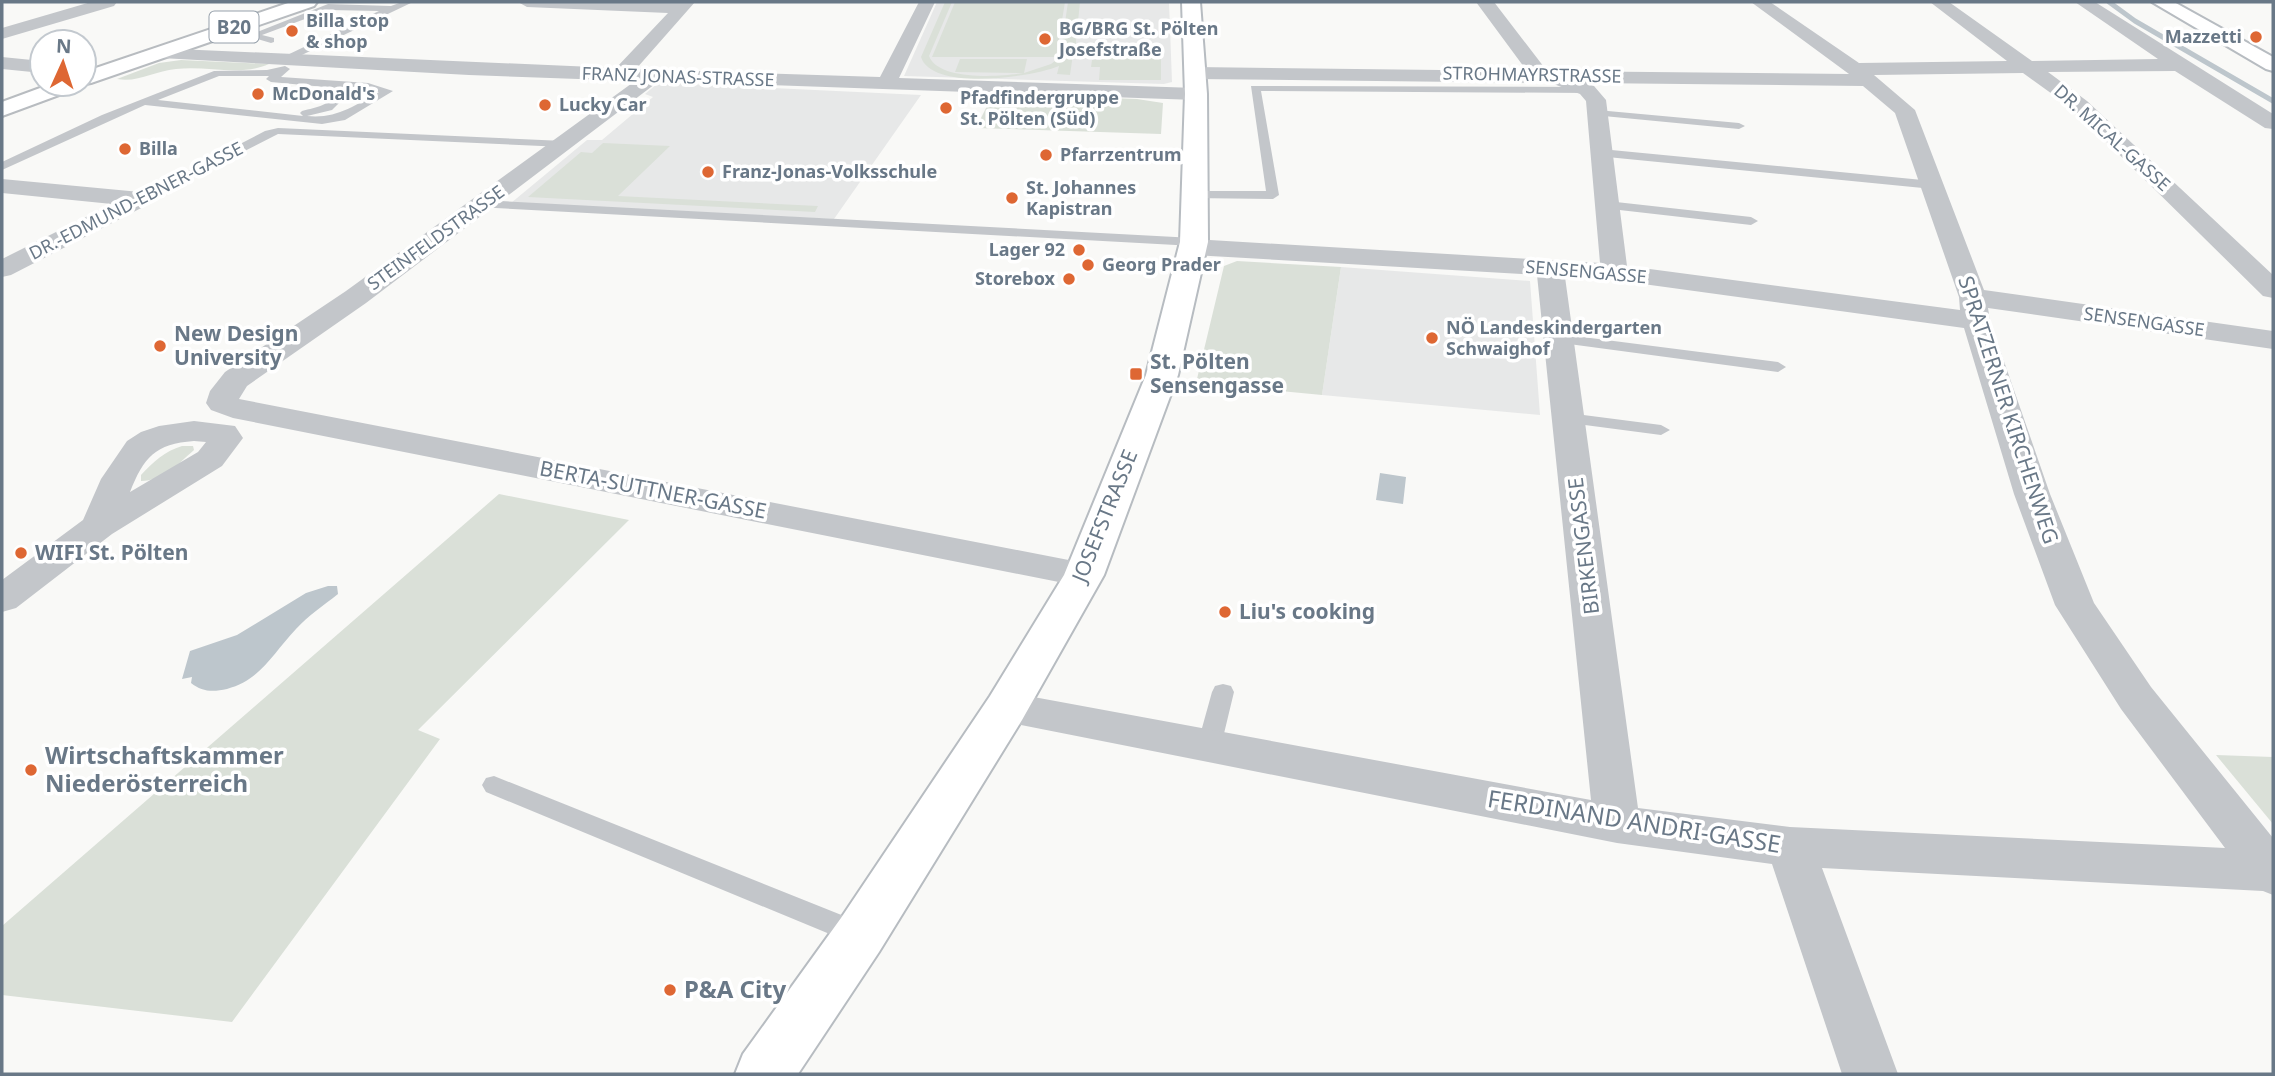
<svg xmlns="http://www.w3.org/2000/svg" width="2275" height="1076" font-family="'Noto Sans',sans-serif">
<rect width="100%" height="100%" fill="#f9f9f7"/>
<path fill="#e7e8e8" d="M 937,2 L 1169,2 L 1172,82 L 1164,84 L 904,76 Z
M 666,83 L 921,95 L 834,219 L 511,203 L 587,140 L 602,140 L 653,97 L 645,94 L 657,84 Z
M 1341,267 L 1530,281 L 1540,415 L 1322,395 Z"/>
<path fill="#dae0d8" d="M 945,2 L 952,2 L 929,56 C 938,81 1002,77 1023,73 L 955,72 L 960,59 L 1027,59 L 1024,73 L 1051,64 L 1060,57 L 1068,2 L 1080,2 L 1075,51 L 1161,51 L 1161,80 L 1099,80 L 1100,67 L 1091,67 L 1092,60 L 1101,60 L 1101,54 L 1073,54 L 1070,75 L 1057,74 L 1059,66 C 1033,77 932,92 921,57 Z
M 955,2 L 1065,2 L 1056,57 L 932,57 Z
M 181,60 L 269,64 C 240,77 207,65 176,69 C 154,71 138,83 117,79 L 159,63 Z
M 993,94 L 1137,99 L 1163,103 L 1161,134 L 976,128 Z
M 603,143 L 670,146 L 618,196 L 818,206 L 815,212 L 528,197 L 581,152 L 592,153 Z
M 1237,261 L 1341,267 L 1322,395 L 1196,383 L 1224,266 Z
M 182,446 L 193,446 L 194,450 C 178,464 163,481 141,481 L 141,475 C 153,462 165,451 182,446 Z
M 499,494 L 629,520 L 418,730 L 440,739 L 232,1022 L 2,995 L 2,926 Z
M 2216,755 L 2273,757 L 2273,824 Z"/>
<path fill="#bdc6cc" d="M 1380,473 L 1406,477 L 1403,504 L 1376,500 Z
M 328,586 L 337,586 L 338,594 C 324,605 308,616 296,629 C 273,653 261,680 227,689 C 213,692 202,692 191,683 L 192,677 L 182,679 L 190,651 L 237,635 L 306,593 Z"/>
<g fill="none" stroke-linecap="round" stroke-linejoin="round">
<path stroke="#bdc6cc" stroke-width="5" d="M 2109,2 L 2135,21 L 2273,101"/>
<g stroke="#b7bcc1" stroke-width="4">
<path id="secondary" d="M 1182,2 L 1200,2 L 1207,94 L 1208,242 L 1178,375 L 1104,575 L 1022,720 L 879,952 L 798,1074 L 735,1074 L 743,1054 L 841,918 L 990,696 L 1064,575 L 1146,375 L 1180,242 L 1185,94 Z
M 2152,2 L 2174,2 L 2273,57 L 2273,71 L 2266,69 Z"/>
</g>
<g stroke="#b8bcc0" stroke-width="4">
<path id="primary" d="M 291,2 L 317,2 L 314,6 L 91,83 L 81,85 L 78,88 L 2,116 L 2,102 L 51,84 L 84,84 L 84,72 Z"/>
</g>
<path fill="#c3c6ca" fill-rule="evenodd" d="M 402,2 L 413,2 L 285,63 L 281,62 L 281,58 L 379,11 L 329,10 L 262,35 L 274,38 L 274,42 L 271,43 L 247,36 L 328,4 L 391,6 Z
M 285,66 L 290,69 L 281,77 L 368,83 L 393,91 L 345,120 L 322,124 L 145,105 L 2,170 L 2,162 L 102,115 L 214,71 L 267,70 ZM 219,76 L 269,76 L 266,79 L 271,82 L 379,92 C 354,106 336,119 307,116 L 332,110 L 344,98 L 343,90 L 335,90 C 331,106 317,107 302,111 L 300,113 L 303,116 L 158,100 Z
M 1251,86 L 1587,87 L 1592,90 L 1587,93 L 1261,91 L 1279,195 L 1273,199 L 1191,198 L 1191,192 L 1195,191 L 1266,191 Z
M 1597,110 L 1739,123 L 1745,126 L 1739,129 L 1593,115 L 1591,113 Z
M 278,128 L 564,141 L 570,144 L 564,147 L 278,134 L 144,202 L 136,202 L 134,199 L 265,131 Z
M 1601,149 L 1933,181 L 1939,185 L 1933,189 L 1597,156 L 1595,153 Z
M 482,200 L 1194,238 L 1201,242 L 1194,246 L 477,207 L 476,204 Z
M 1607,201 L 1751,217 L 1758,221 L 1751,225 L 1602,208 L 1601,205 Z
M 1559,334 L 1778,362 L 1786,367 L 1778,372 L 1554,342 L 1551,339 Z
M 1568,413 L 1661,425 L 1670,430 L 1661,435 L 1562,422 L 1560,418 Z
M 1223,684 L 1231,686 L 1234,692 L 1221,746 L 1217,752 L 1209,755 L 1201,752 L 1197,746 L 1212,692 L 1215,686 Z
M 494,776 L 869,926 L 872,934 L 869,942 L 859,946 L 849,942 L 486,792 L 482,785 L 486,778 Z"/>
<path fill="#c3c6ca" fill-rule="evenodd" d="M 91,2 L 117,2 L 114,6 L 2,39 L 2,28 Z
M 518,2 L 695,2 L 636,69 L 880,77 L 919,2 L 935,2 L 899,78 L 1196,88 L 1203,90 L 1206,94 L 1203,98 L 1196,100 L 659,81 L 366,303 L 247,386 L 239,399 L 1084,563 L 1097,566 L 1103,575 L 1097,584 L 1084,587 L 233,418 L 211,410 L 206,403 L 210,391 L 225,372 L 346,291 L 635,81 L 469,75 L 161,58 L 152,52 L 154,48 L 616,68 L 668,13 L 527,7 Z
M 1476,2 L 1494,2 L 1547,71 L 1849,74 L 1751,2 L 1770,2 L 1859,63 L 2007,61 L 1930,2 L 1949,2 L 2032,61 L 2158,59 L 2075,2 L 2095,2 L 2273,114 L 2273,129 L 2265,128 L 2175,71 L 2048,72 L 2087,101 L 2273,275 L 2273,298 L 2263,296 L 2073,109 L 2023,73 L 1874,75 L 1915,110 L 1984,290 L 2273,331 L 2273,349 L 1988,308 L 1990,321 L 2050,494 L 2094,603 L 2151,687 L 2273,838 L 2273,895 L 2263,891 L 1822,868 L 1898,1074 L 1842,1074 L 1772,864 L 1617,843 L 991,719 L 984,708 L 991,697 L 1006,692 L 1591,800 L 1537,275 L 1193,255 L 1184,253 L 1180,247 L 1184,241 L 1193,239 L 1600,263 L 1586,101 L 1580,94 L 1551,83 L 1195,79 L 1185,73 L 1195,67 L 1527,71 ZM 1587,83 L 1863,86 L 1895,113 L 1959,297 L 1960,310 L 1627,266 L 1606,100 L 1594,86 ZM 1565,277 L 1614,280 L 1964,328 L 2014,494 L 2055,605 L 2121,709 L 2225,848 L 1790,827 L 1638,808 Z
M 2,57 L 42,61 L 42,73 L 2,69 Z
M 2,179 L 140,192 L 149,194 L 152,199 L 149,204 L 11,275 L 2,277 L 2,259 L 112,204 L 2,193 Z
M 194,421 L 235,426 L 243,438 L 222,466 L 112,534 L 16,608 L 2,612 L 2,580 L 83,520 L 101,479 L 127,441 L 141,432 L 159,426 ZM 194,441 L 206,442 L 198,452 L 130,492 C 144,457 155,444 194,441 Z"/>
<use href="#secondary" fill="#fff" fill-rule="evenodd"/>
<use href="#primary" fill="#fff" fill-rule="evenodd"/>
</g>
<g fill="#de6733" stroke="#fff" stroke-width="2.5">
<circle cx="292" cy="31" r="7"/>
<circle cx="2256" cy="37" r="7"/>
<circle cx="1045" cy="39" r="7"/>
<circle cx="258" cy="94" r="7"/>
<circle cx="545" cy="105" r="7"/>
<circle cx="946" cy="108" r="7"/>
<circle cx="125" cy="149" r="7"/>
<circle cx="1046" cy="155" r="7"/>
<circle cx="708" cy="172" r="7"/>
<circle cx="1012" cy="198" r="7"/>
<circle cx="1079" cy="250" r="7"/>
<circle cx="1088" cy="265" r="7"/>
<circle cx="1069" cy="279" r="7"/>
<circle cx="1432" cy="338" r="7"/>
<circle cx="160" cy="346" r="7"/>
<rect x="1129" y="367" width="14" height="14" rx="3.5"/>
<circle cx="21" cy="553" r="7"/>
<circle cx="1225" cy="612" r="7"/>
<circle cx="31" cy="770" r="7"/>
<circle cx="670" cy="990" r="7"/>
</g>
<g text-anchor="middle" stroke-width="7" stroke-linejoin="round" paint-order="stroke">
<g font-size="18" font-weight="bold" fill="#697887" stroke="#fff" text-anchor="start">
<text x="306" y="27">Billa stop<tspan x="306" dy="21">&amp; shop</tspan></text>
<text x="1059" y="35">BG/BRG St. Pölten<tspan x="1059" dy="21">Josefstraße</tspan></text>
<text x="2242" y="43" text-anchor="end">Mazzetti</text>
<text x="272" y="100">McDonald's</text>
<text x="960" y="104">Pfadfindergruppe<tspan x="960" dy="21">St. Pölten (Süd)</tspan></text>
<text x="559" y="111">Lucky Car</text>
<text x="139" y="155">Billa</text>
<text x="1060" y="161">Pfarrzentrum</text>
<text x="722" y="178">Franz-Jonas-Volksschule</text>
<text x="1026" y="194">St. Johannes<tspan x="1026" dy="21">Kapistran</tspan></text>
<text x="1065" y="256" text-anchor="end">Lager 92</text>
<text x="1102" y="271">Georg Prader</text>
<text x="1055" y="285" text-anchor="end">Storebox</text>
<text x="1446" y="334">NÖ Landeskindergarten<tspan x="1446" dy="21">Schwaighof</tspan></text>
</g>
<g font-size="18" fill="#697887" stroke="#fff">
<text transform="translate(1532 75) rotate(1)" y="6">STROHMAYRSTRASSE</text>
<text transform="translate(678 77) rotate(2)" y="6">FRANZ JONAS-STRASSE</text>
<text transform="translate(2112 138) rotate(42)" y="6">DR. MICAL-GASSE</text>
<text transform="translate(136 201) rotate(-27)" y="6">DR.-EDMUND-EBNER-GASSE</text>
<text transform="translate(436 238) rotate(-36)" y="6">STEINFELDSTRASSE</text>
<text transform="translate(1586 272) rotate(5)" y="6">SENSENGASSE</text>
<text transform="translate(2144 322) rotate(8)" y="6">SENSENGASSE</text>
</g>
<rect fill="#fff" stroke="#96a0ab" stroke-width="2" x="209.5" y="11.5" width="49" height="31" rx="5"/>
<g font-size="19" font-weight="bold" fill="#697887">
<text x="234" y="34">B20</text>
</g>
<g font-size="21" font-weight="bold" fill="#697887" stroke="#fff" text-anchor="start">
<text x="174" y="341">New Design<tspan x="174" dy="24">University</tspan></text>
<text x="1150" y="369">St. Pölten<tspan x="1150" dy="24">Sensengasse</tspan></text>
<text x="35" y="560">WIFI St. Pölten</text>
<text x="1239" y="619">Liu's cooking</text>
</g>
<g font-size="21" fill="#697887" stroke="#fff">
<text transform="translate(2008 410) rotate(72)" y="7">SPRATZERNER KIRCHENWEG</text>
<text transform="translate(653 490) rotate(11)" y="7">BERTA-SUTTNER-GASSE</text>
<text transform="translate(1105 516) rotate(-68)" y="7">JOSEFSTRASSE</text>
<text transform="translate(1584 546) rotate(-97)" y="7">BIRKENGASSE</text>
</g>
<g font-size="24" font-weight="bold" fill="#697887" stroke="#fff" text-anchor="start">
<text x="45" y="764">Wirtschaftskammer<tspan x="45" dy="28">Niederösterreich</tspan></text>
<text x="684" y="998">P&amp;A City</text>
</g>
<g font-size="24" fill="#697887" stroke="#fff">
<text transform="translate(1634 822) rotate(9)" y="8">FERDINAND ANDRI-GASSE</text>
</g>
</g>
<rect width="2275" height="1076" fill="none" stroke="#697887" stroke-width="7"/>
<g transform="translate(63 63) rotate(3)"><circle r="33" fill="#ffffff" stroke="#c3c9cf" stroke-width="2"/>
<path d="M0-5L12 26L0 18L-12 26Z" fill="#de6733"/>
<text y="-10" font-size="19" font-weight="bold" text-anchor="middle" fill="#697887">N</text>
</g>
</svg>
